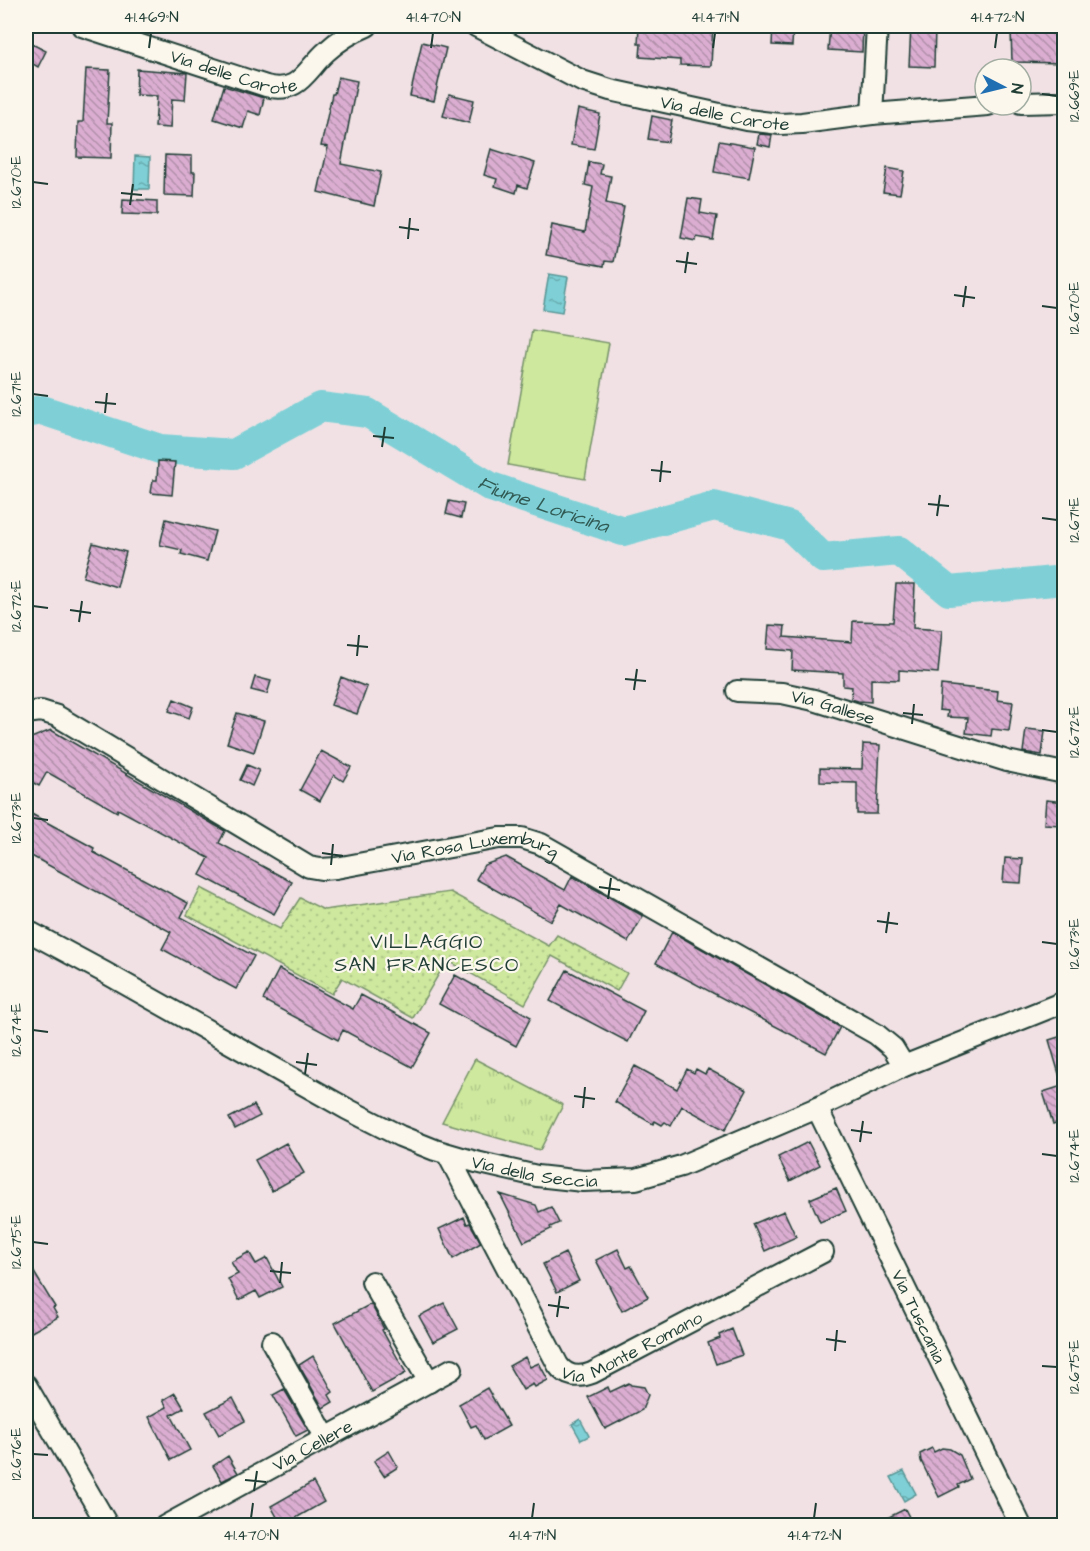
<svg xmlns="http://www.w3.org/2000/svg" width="1090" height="1551" font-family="'Architects Daughter',sans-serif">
<defs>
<pattern id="grass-tufts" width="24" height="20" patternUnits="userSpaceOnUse" patternTransform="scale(1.5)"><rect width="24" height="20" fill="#cee89e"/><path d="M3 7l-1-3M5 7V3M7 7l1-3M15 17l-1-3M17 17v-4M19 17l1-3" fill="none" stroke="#b0c889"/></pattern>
<pattern id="park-dots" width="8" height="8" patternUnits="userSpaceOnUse" patternTransform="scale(1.5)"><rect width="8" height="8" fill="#cee89e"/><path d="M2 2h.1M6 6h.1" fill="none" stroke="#b0c889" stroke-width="1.8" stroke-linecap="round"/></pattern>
<pattern id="water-ripples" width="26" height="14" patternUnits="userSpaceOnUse" patternTransform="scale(1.5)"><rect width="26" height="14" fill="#7ed0d6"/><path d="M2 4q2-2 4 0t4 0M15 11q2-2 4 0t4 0" fill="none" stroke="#67aaae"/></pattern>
<pattern id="building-back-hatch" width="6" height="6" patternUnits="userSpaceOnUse" patternTransform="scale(1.5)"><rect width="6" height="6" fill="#dbaed1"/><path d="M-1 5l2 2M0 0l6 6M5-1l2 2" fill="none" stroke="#b18faa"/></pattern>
</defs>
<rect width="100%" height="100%" fill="#f1e1e4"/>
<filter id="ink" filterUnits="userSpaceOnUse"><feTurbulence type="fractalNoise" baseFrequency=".0167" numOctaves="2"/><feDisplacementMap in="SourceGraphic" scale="12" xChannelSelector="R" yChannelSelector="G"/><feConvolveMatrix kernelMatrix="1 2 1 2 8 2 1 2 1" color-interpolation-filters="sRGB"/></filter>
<g filter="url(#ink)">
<path fill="url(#grass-tufts)" stroke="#769269" stroke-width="1.5" d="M 475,1059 L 563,1105 L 540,1150 L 442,1122 Z"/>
<path fill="url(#park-dots)" stroke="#769269" stroke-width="1.5" d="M 201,888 L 280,929 L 300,898 L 324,910 L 450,892 L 549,946 L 557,935 L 627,973 L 617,991 L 552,956 L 525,1004 L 447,960 L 413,1018 L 342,978 L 332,994 L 187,915 Z"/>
<path fill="#cee89e" stroke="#769269" stroke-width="1.5" d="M 532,330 L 609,343 L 585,479 L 508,465 Z"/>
<path fill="url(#water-ripples)" stroke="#589595" stroke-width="1.5" d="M 135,156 L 150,157 L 149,189 L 134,189 Z
M 549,274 L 568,277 L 562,312 L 543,309 Z
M 580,1419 L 589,1436 L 581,1440 L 572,1424 Z
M 904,1471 L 916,1494 L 904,1501 L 891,1477 Z"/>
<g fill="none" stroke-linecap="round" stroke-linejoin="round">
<path stroke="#7ed0d6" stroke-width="30" id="s1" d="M 26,413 L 42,410 L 160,449 L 234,454 L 320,407 L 368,413 L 491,487 L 623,531 L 714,506 L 790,526 L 823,558 L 899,551 L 949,591 L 1064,580"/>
</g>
<path fill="url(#building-back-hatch)" stroke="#1f3d34" stroke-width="1.5" d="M 692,26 L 713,26 L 711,66 L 680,65 L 680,60 L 640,57 L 641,44 L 638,44 L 639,27 L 653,28 L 653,32 L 681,34 L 681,33 L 692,33 Z
M 773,26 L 793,26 L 792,46 L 772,45 Z
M 830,26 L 863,26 L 862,52 L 828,50 Z
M 911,26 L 935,26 L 934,67 L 909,66 Z
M 1011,30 L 1065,32 L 1065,63 L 1012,62 Z
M 422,42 L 446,48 L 434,101 L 410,96 Z
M 32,44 L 46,51 L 38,67 L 26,60 Z
M 86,69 L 110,70 L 107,123 L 112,123 L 111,158 L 77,157 L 78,122 L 83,122 Z
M 137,69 L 187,73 L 185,100 L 172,99 L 170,128 L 155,127 L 157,96 L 136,95 Z
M 338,77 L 357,81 L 341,164 L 381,172 L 374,206 L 318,192 L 328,147 L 321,146 L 332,94 L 334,94 Z
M 224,86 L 264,98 L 260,115 L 248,111 L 243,128 L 214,119 Z
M 449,94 L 474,100 L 469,123 L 443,116 Z
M 578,109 L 600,114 L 594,149 L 571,145 Z
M 652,116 L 672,120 L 668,142 L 648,139 Z
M 759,134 L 772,135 L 770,147 L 757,144 Z
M 719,141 L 755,147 L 749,178 L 714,172 Z
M 491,149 L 535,163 L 527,188 L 518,185 L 516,193 L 495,186 L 497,179 L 484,175 Z
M 165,155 L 192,156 L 192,172 L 195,172 L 194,196 L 164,195 Z
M 589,162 L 602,164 L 600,174 L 611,176 L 606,203 L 624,207 L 613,262 L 605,261 L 604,266 L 546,255 L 552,225 L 585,232 L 593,187 L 585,185 Z
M 887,168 L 904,171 L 900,194 L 883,192 Z
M 688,198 L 702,200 L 700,213 L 717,216 L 713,240 L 697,237 L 696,241 L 681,238 Z
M 123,199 L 157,201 L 157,215 L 122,214 Z
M 158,461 L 175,462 L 172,495 L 151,493 L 153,480 L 157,480 Z
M 449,501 L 464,504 L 461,518 L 446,514 Z
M 166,519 L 215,531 L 207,561 L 181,554 L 182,550 L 160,545 Z
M 93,543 L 126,552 L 117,587 L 83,577 Z
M 896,584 L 915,584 L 913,628 L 942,630 L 938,673 L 899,670 L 899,680 L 871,679 L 871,702 L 858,701 L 851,699 L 852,687 L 843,686 L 843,673 L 792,670 L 793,651 L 767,649 L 769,625 L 785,626 L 784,637 L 852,642 L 853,621 L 893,622 Z
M 255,677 L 271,681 L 267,694 L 251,690 Z
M 341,677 L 367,687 L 357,714 L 331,705 Z
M 941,685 L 998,691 L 997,700 L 1013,702 L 1009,731 L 992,729 L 991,736 L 966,733 L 968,718 L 947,717 L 948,711 L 939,710 Z
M 174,699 L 193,707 L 189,718 L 169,711 Z
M 237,713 L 264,721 L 254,752 L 227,743 Z
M 1026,729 L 1045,731 L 1042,755 L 1023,752 Z
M 51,730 L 225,831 L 219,843 L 292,882 L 274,914 L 200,875 L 209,858 L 118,809 L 117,812 L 47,772 L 39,786 L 26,779 L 26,740 Z
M 863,744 L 880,745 L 877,814 L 857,814 L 857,783 L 820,782 L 820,768 L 862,769 Z
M 321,751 L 351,767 L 343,781 L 334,775 L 320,801 L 300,790 Z
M 247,765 L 259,770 L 252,786 L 240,780 Z
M 1046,800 L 1065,802 L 1062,825 L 1044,824 Z
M 26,811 L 94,848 L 93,852 L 188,903 L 181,917 L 254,956 L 236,989 L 162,949 L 171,932 L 26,853 Z
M 506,857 L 565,890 L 572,876 L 643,916 L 628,942 L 561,904 L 551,921 L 476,879 L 484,865 Z
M 1005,858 L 1023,859 L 1021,883 L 1003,882 Z
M 672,932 L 840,1027 L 826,1053 L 656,963 Z
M 279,969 L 353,1009 L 361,995 L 431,1033 L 412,1067 L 343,1030 L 338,1040 L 263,1000 Z
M 567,970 L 644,1011 L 628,1042 L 550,1001 Z
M 455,975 L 531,1017 L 516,1046 L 439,1004 Z
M 1065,1035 L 1065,1081 L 1061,1081 L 1049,1040 Z
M 635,1066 L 677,1089 L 687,1069 L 694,1073 L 696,1069 L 705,1074 L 708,1069 L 747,1090 L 725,1130 L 682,1106 L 671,1126 L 665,1122 L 662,1125 L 655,1121 L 653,1124 L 615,1102 Z
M 1065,1085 L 1065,1120 L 1053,1124 L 1043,1092 Z
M 254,1105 L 260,1116 L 235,1129 L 229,1118 Z
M 808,1142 L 820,1165 L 790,1181 L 778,1157 Z
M 286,1143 L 304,1173 L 272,1191 L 255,1160 Z
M 836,1188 L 846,1211 L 820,1222 L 810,1199 Z
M 500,1194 L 536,1205 L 539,1212 L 551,1207 L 559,1223 L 550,1227 L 551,1229 L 524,1242 Z
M 784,1211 L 796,1237 L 765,1251 L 753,1224 Z
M 464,1217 L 467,1224 L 470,1223 L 481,1243 L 453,1259 L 439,1229 Z
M 618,1249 L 627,1268 L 631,1266 L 648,1297 L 622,1311 L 596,1260 Z
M 249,1252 L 256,1264 L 267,1258 L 282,1287 L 260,1298 L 256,1291 L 239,1300 L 228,1279 L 238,1274 L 231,1262 Z
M 565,1253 L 579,1281 L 557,1292 L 543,1264 Z
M 26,1259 L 55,1307 L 53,1308 L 58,1317 L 30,1333 L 26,1326 Z
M 444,1303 L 458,1329 L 433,1342 L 419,1316 Z
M 371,1304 L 384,1329 L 382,1330 L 406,1373 L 372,1392 L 335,1323 Z
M 732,1329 L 742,1355 L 716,1364 L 708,1343 L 720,1338 L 719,1335 Z
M 313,1356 L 333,1392 L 329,1395 L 333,1402 L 323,1408 L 299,1365 Z
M 525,1357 L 530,1367 L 539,1363 L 548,1380 L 535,1387 L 533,1384 L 523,1390 L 509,1366 Z
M 629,1383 L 631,1385 L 644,1387 L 648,1395 L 642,1410 L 605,1429 L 588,1397 L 608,1387 L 610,1392 Z
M 487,1388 L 509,1426 L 484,1440 L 476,1425 L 471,1427 L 459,1404 Z
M 284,1389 L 308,1430 L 296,1436 L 273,1395 Z
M 175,1393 L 184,1408 L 171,1415 L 190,1450 L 171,1460 L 149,1417 L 167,1407 L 163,1400 Z
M 233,1398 L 245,1421 L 219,1435 L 206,1412 Z
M 932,1448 L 934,1452 L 942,1448 L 950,1449 L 960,1455 L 970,1479 L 958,1485 L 959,1487 L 939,1497 L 921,1461 L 920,1454 Z
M 389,1451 L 398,1467 L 384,1476 L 374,1461 Z
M 228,1456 L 238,1473 L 222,1481 L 213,1466 Z
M 313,1482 L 324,1502 L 282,1526 L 271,1506 Z
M 905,1509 L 911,1521 L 901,1526 L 871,1526 Z"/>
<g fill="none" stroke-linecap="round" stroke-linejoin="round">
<g stroke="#1f3d34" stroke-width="24">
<g id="minor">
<path id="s2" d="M 82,26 L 266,86 C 300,95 306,69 327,51 C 339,40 352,32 367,26"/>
<path id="s3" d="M 476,26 L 582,81 L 610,90 L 747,120 L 780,124 L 802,123 L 872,114 L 988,105"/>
<path d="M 1021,103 L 1064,102"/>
<path d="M 872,114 L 877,26"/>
<path id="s4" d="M 737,691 L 782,693 L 814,700 L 1007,761 L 1064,773"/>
<path id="s5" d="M 26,713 L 41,711 L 57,716 L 309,867 L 321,869 L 336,868 L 499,838 L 522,838 L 541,844 L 876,1034 L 893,1048 L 904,1066"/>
<path id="s6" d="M 26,930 L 104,972 L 347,1109 L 400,1136 L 435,1150 L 476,1162 L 537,1176 L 583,1181 L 636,1179 L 681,1166 L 817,1108 L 904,1066 L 1064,1002"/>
<path id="s7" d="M 817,1108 L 1021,1526"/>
<path id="s8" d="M 448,1155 L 558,1365 C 566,1377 579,1378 592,1373 L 823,1252"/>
<path d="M 372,1282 L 429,1382"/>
<path d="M 272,1342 L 326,1438"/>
<path d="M 26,1385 L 108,1526"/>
<path id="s9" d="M 165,1526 L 452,1369"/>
</g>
</g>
<use href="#minor" stroke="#fbf7ec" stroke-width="20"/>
</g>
</g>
<path fill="none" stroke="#1f3d34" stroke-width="2" d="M 149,48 L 151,33M 431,48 L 433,33M 713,48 L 715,33M 995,48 L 997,33M 1042,94 L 1057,96M 33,182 L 48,184M 121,193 L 142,195M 130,205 L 133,184M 399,227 L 419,230M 408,239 L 410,218M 676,261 L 697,264M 685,273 L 688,252M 954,295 L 975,298M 1042,306 L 1057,308M 963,307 L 966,286M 33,394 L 48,396M 95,402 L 116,404M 105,413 L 107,393M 373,436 L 394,438M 382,447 L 385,427M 651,470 L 671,472M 660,482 L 662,461M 928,504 L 949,506M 937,516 L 940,495M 1042,518 L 1057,520M 33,606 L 48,608M 70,610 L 91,613M 79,622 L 82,601M 347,645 L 368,647M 357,656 L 359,635M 625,679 L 646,681M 634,690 L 637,669M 903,713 L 923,715M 912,724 L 914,704M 1042,730 L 1057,732M 33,818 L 48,820M 322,853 L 343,856M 331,865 L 333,844M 599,887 L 620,890M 608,899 L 611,878M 877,921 L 898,924M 886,933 L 889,912M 1042,942 L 1057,944M 33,1030 L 48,1032M 296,1062 L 317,1065M 305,1074 L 308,1053M 574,1096 L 595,1099M 583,1108 L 585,1087M 851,1130 L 872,1133M 860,1142 L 863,1121M 1042,1154 L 1057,1156M 33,1242 L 48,1244M 270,1271 L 291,1273M 280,1283 L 282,1262M 548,1305 L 569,1308M 557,1317 L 560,1296M 826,1339 L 846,1342M 835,1351 L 837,1330M 1042,1366 L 1057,1367M 33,1454 L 48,1455M 245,1480 L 266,1482M 254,1491 L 257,1471M 251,1518 L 253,1503M 532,1518 L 534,1503M 814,1518 L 816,1503"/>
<g text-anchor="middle" stroke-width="4.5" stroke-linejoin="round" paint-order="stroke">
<g font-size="18" fill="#1f3d34" stroke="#fbf7ec">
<text dy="6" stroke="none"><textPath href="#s2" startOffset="159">Via delle Carote</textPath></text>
<text dy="6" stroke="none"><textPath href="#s3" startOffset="266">Via delle Carote</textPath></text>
<text dy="6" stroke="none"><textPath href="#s4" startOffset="98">Via Gallese</textPath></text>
<text dy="6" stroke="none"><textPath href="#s5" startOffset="495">Via Rosa Luxemburg</textPath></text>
<text dy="6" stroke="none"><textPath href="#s6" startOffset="567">Via della Seccia</textPath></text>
<text dy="6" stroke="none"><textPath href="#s7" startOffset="232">Via Tuscania</textPath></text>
<text dy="6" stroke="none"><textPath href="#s8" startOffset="321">Via Monte Romano</textPath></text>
<text dy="6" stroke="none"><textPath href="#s9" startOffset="168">Via Cellere</textPath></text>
</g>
<g font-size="20" font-style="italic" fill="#325a54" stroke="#fbf7ec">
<text dy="7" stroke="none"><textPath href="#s1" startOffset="560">Fiume Loricina</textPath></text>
</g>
<g font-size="20" letter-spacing="1.5" fill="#1f3d34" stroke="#fbf7ec">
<text x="427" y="948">VILLAGGIO<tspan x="427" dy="23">SAN FRANCESCO</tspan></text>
</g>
</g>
<rect width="1090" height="1551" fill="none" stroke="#fbf7ec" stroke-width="66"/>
<g transform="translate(1003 87) rotate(97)"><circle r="28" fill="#fbf7ec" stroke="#a3ada2" stroke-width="1.5"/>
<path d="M0-4.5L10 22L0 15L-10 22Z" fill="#1f6fb2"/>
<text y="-9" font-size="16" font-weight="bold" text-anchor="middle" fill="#1f3d34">N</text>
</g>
<rect x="33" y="33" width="1024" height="1485" fill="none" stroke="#1f3d34" stroke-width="2"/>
<g font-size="15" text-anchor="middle" fill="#1f3d34">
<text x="151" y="22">41.469°N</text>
<text x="433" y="22">41.470°N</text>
<text x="715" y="22">41.471°N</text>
<text x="997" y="22">41.472°N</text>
<text transform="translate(1074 96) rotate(-90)" y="5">12.669°E</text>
<text transform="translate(16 182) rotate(-90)" y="5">12.670°E</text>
<text transform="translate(1074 308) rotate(-90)" y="5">12.670°E</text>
<text transform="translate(16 394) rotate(-90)" y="5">12.671°E</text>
<text transform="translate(1074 520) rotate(-90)" y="5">12.671°E</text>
<text transform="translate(16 606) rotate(-90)" y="5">12.672°E</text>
<text transform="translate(1074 732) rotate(-90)" y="5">12.672°E</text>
<text transform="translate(16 818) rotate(-90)" y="5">12.673°E</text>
<text transform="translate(1074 944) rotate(-90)" y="5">12.673°E</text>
<text transform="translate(16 1030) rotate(-90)" y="5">12.674°E</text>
<text transform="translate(1074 1156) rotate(-90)" y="5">12.674°E</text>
<text transform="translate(16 1242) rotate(-90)" y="5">12.675°E</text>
<text transform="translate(1074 1367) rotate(-90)" y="5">12.675°E</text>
<text transform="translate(16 1454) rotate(-90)" y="5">12.676°E</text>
<text x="251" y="1540">41.470°N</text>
<text x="532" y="1540">41.471°N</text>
<text x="814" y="1540">41.472°N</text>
</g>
</svg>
